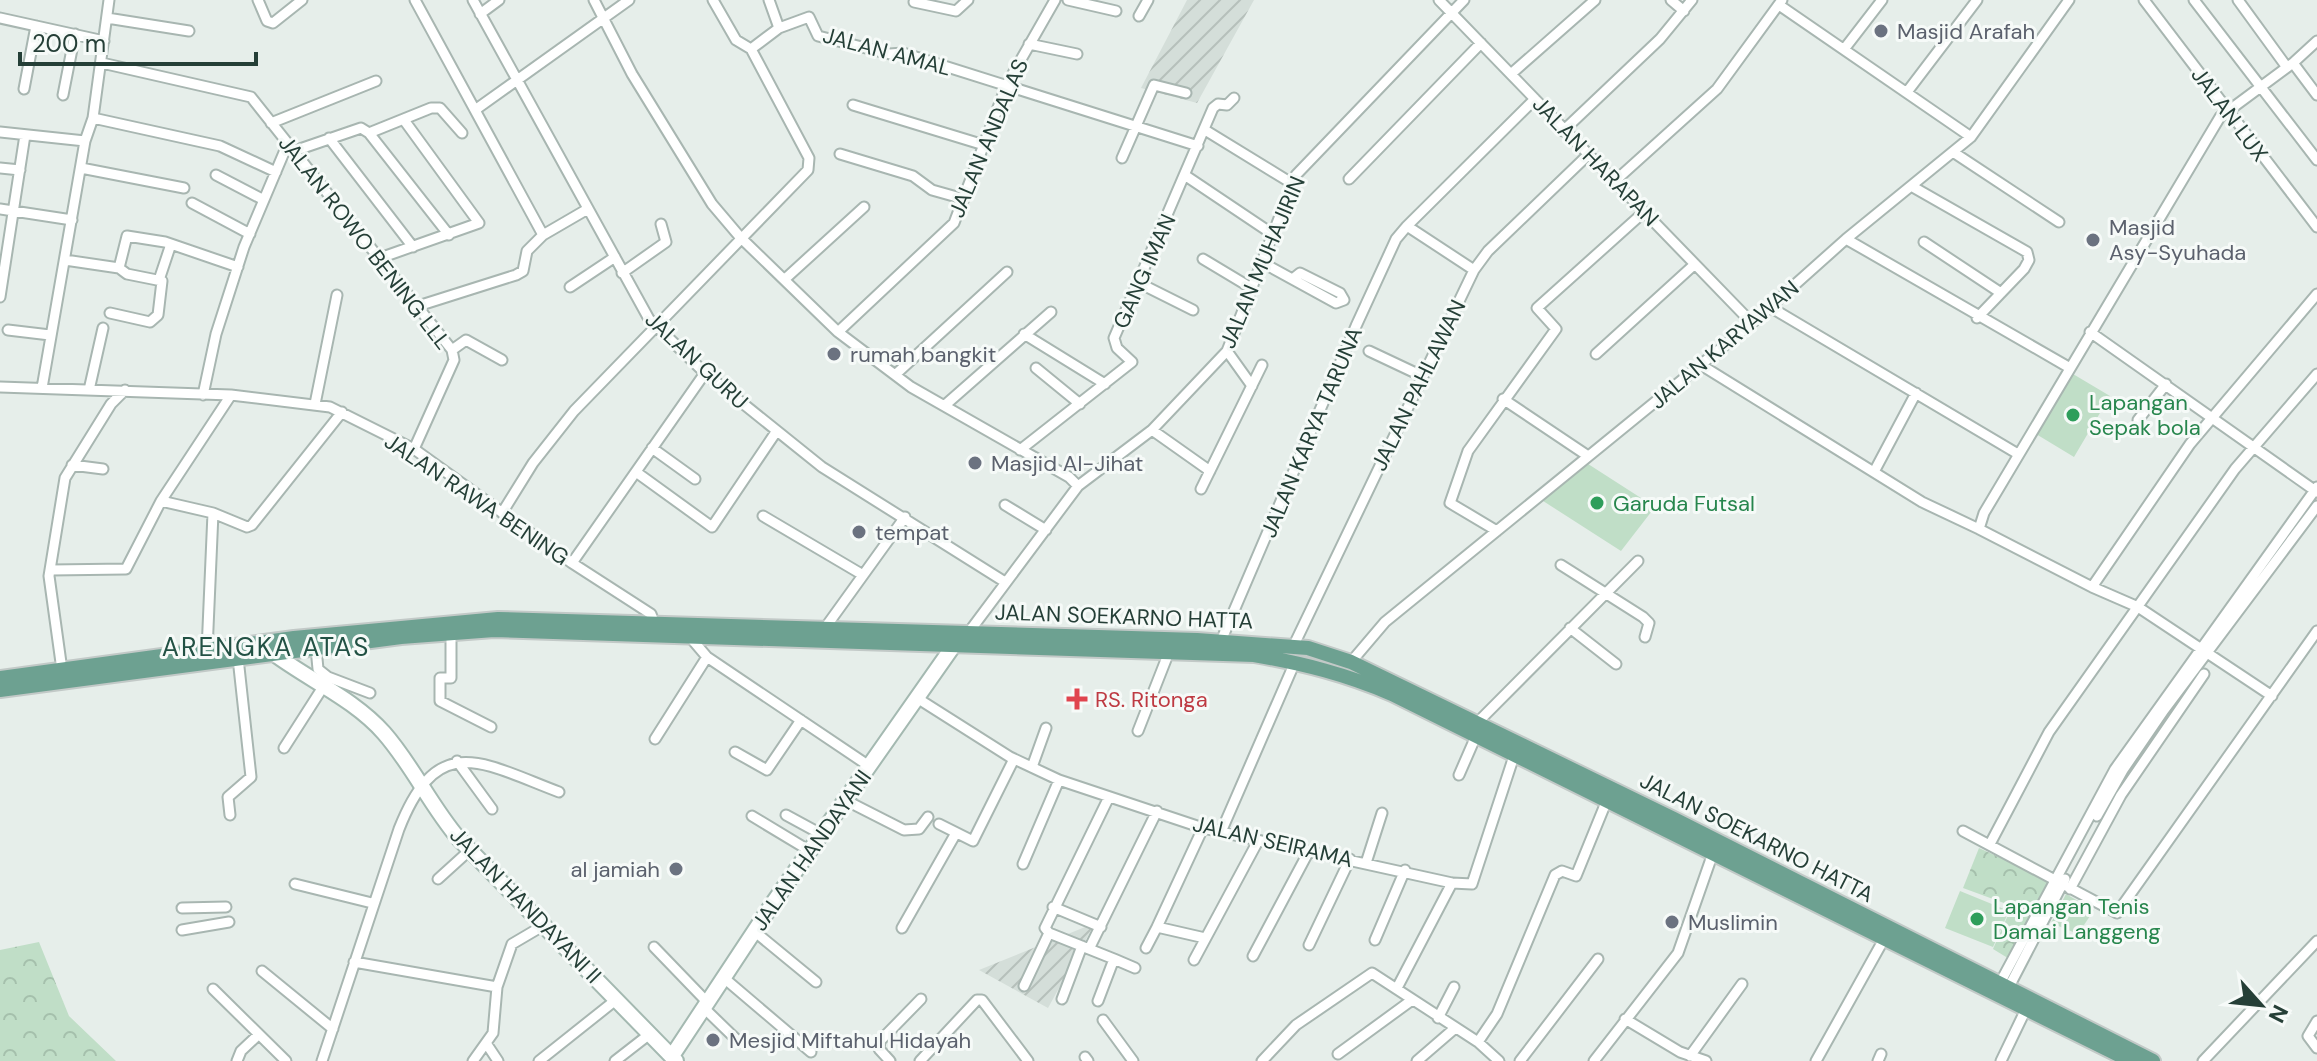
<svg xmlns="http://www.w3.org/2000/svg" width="2317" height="1061" font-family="'DM Sans',sans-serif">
<defs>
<pattern id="industrial-furrows" width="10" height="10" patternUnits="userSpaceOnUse" patternTransform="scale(2)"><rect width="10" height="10" fill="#d4ded9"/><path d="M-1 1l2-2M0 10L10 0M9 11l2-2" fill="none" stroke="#b6c0bb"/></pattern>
<pattern id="forest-crowns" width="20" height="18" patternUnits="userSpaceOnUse" patternTransform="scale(2)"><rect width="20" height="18" fill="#c0dec7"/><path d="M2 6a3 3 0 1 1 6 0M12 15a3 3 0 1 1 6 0" fill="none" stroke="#a5c0ac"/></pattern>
</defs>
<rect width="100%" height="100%" fill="#e6eeea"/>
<path fill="url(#industrial-furrows)" d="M 1187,0 L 1254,0 L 1197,103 L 1141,88 Z
M 1095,923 L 1048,1008 L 979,970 Z"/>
<path fill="#c0dec7" d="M 2073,374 L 2110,396 L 2074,457 L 2036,434 Z
M 1585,462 L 1655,507 L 1621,551 L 1540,499 Z
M 1960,891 L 2009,911 L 1993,947 L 1945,928 Z
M 2066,894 L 2094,910 L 2078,934 L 2051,923 Z"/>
<path fill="url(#forest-crowns)" d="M 1979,848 L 2051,881 L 2011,960 L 1993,949 L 2012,906 L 1963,888 Z
M 39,942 L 69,1016 L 116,1061 L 0,1061 L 0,950 Z"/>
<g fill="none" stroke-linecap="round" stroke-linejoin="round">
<g stroke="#a8b6b1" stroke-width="13">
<path id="street" d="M 258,0 L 267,21 L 273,23 L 302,0
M 415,0 L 543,235
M 473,0 L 649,319 L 705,373 L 822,467 L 1005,582
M 594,0 L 632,74 L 712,204 L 740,237 L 838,332 L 911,387 L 1069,477 L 1078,486
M 713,0 L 736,40 L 751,49
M 1068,0 L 1116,11
M 1439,0 L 1752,323
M 1671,0 L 1684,11
M 2144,0 L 2317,227
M 2194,0 L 2317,160
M 2238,0 L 2286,66
M 914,2 L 956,11 L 968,0
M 1779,5 L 1971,137
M 480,14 L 499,0
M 1139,16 L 1148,0
M 0,18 L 104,41
M 107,18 L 189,31
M 779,28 L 809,17 L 818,36 L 890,54 L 903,53 L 1198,146
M 2317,41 L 2293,63 L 2317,95
M 1029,44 L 1077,54
M 1845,48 L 1882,0
M 102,63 L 251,97 L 452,350 L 454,360 L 414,449
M 1511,74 L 1595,0
M 24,89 L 36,26
M 1907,92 L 1977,0
M 63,95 L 75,34
M 853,105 L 984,145
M 475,110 L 629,0
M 93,118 L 220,146 L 276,172
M 271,123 L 376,81
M 1205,130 L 1293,184
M 1563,131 L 1660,39 L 1692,0
M 0,132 L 85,141
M 369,133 L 449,235
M 329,138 L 413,247
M 294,151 L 361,128 L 369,133 L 431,108 L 440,108 L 462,133
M 1953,152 L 2059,222
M 840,154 L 913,176 L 932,190 L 964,199
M 1122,158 L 1154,85 L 1186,93
M 0,168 L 20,170
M 81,168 L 184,188
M 216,175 L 264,200
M 1186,176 L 1274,235
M 1349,179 L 1481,43
M 1615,181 L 1717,89 L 1782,0
M 1913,187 L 2027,252 L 2029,260 L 2024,269 L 1977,318
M 192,203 L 250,234
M 0,209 L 72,220
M 1846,239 L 2070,368
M 1924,242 L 2001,293
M 380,258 L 479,223 L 404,120
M 1203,259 L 1253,289
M 65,260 L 119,268
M 1263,263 L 1336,303 L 1344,300 L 1340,293 L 1300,273 L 1295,277
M 1474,270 L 1407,226 L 1535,99
M 622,273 L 666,242 L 661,224
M 785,279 L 864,207
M 159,280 L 171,244
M 1139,283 L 1193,310
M 570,287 L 615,257
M 0,297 L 25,135
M 418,306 L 516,275 L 523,271 L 527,251 L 543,235 L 586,210
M 1770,307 L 2018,454
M 110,313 L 150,322 L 158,315 L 162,281 L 127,274 L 119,268 L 127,236 L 165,242 L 238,267
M 8,330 L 50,335
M 838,332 L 954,223 L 1007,84 L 1055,0
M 2090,332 L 2317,492
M 1024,334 L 1105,384
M 452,350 L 466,340 L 502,360
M 1227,351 L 1252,386
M 1369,351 L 1422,376
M 1596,354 L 1695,264
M 1701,365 L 1922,502 L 1979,529
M 1036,368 L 1080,404
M 896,374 L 1007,272
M 0,387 L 231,395 L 330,407 L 414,449 L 572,563 L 651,614 L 654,622
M 42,388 L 85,141 L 93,118 L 109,0
M 89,390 L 103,328
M 203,395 L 216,334 L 244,247 L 288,143
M 1503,399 L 1588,456
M 315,404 L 337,295
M 944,406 L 1051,312
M 2138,420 L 2166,384
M 1152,430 L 1210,471
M 652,448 L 695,479
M 1020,450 L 1132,362 L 1117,348 L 1114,338 L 1213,108 L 1218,104 L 1227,105 L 1234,98
M 72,465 L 103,469
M 1875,470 L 1916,393
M 636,472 L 712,527 L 776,432
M 1201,489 L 1262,365
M 161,501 L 213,513
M 1005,505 L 1046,530
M 502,513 L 533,463 L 574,411 L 808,170 L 809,158 L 751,49 L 779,28 L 769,0
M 763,516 L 863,575
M 1497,531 L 1450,503 L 1468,451 L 1556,329 L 1537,308 L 1644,212
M 572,563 L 705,373
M 1561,565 L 1643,617 L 1649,623 L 1645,637
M 51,570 L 126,569 L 161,501 L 231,395
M 2092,587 L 2190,444 L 2317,294
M 825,628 L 905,517
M 1570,628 L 1616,664
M 451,632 L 451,678 L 440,678 L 440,701 L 491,727
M 969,632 L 1078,486 L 1152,430 L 1227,351 L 1296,175 L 1464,0
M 690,637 L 707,657 L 869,766
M 1221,641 L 1356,326 L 1396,239 L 1407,226
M 1293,647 L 1474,270 L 1488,251 L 1589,154
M 316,648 L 318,669 L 328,677 L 370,693
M 207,651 L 213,513 L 247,527 L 252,525 L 342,412
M 1351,662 L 1385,622 L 1752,323 L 1846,239 L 1971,137 L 2069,0
M 62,670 L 49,576 L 65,478 L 111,404 L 125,390
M 2272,696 L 2138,607 L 2092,587 L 1979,529 L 1984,513 L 2220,117 L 2293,63
M 917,698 L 1010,757 L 1059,780 L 1203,828 L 1452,883 L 1472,884 L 1514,756
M 1477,723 L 1638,561
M 1138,731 L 1169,652
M 655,739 L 707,657
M 284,748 L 323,687
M 735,752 L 767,770 L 801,720
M 457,761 L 492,809
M 1032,767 L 1046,728
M 1459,775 L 1476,736
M 845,800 L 904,830 L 919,829 L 928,817
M 230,815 L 228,797 L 251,777 L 238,658
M 786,815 L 821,834
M 752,816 L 810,851
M 2097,816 L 2123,770 L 2164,710 L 2317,506
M 939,824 L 973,841 L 1014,759
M 1963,831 L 2117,913 L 2317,631
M 1221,832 L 1295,662
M 1990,844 L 2049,732 L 2235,469 L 2317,374
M 1366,863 L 1382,813
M 1023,864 L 1059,780
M 438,879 L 470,850
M 295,884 L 372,903
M 2070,889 L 2121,795 L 2204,674
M 1053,907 L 1101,927
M 182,908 L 226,907
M 1157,927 L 1203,828
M 902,928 L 956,833
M 182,930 L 229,922
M 754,931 L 816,982
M 1375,940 L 1405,870
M 1309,945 L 1350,859
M 654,947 L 708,1003
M 1090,947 L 1157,811
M 1146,948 L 1157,927 L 1205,938
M 1253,956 L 1309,851
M 1114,959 L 1135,968
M 1194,960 L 1258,841
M 354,962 L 497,987
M 262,971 L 333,1029
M 724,978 L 811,1052
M 2000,983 L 2115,769 L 2317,487
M 1024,986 L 1049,933
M 2009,987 L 2065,879
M 1397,988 L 1452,883
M 213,989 L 286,1061
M 1062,999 L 1082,946
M 1098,1001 L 1114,959 L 1049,933 L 1045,928 L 1109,797
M 704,1008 L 739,1042
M 1438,1018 L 1454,987
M 1625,1019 L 1680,1052 L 1706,1061
M 1103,1020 L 1133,1061
M 2317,1021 L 2308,1036 L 2317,1048
M 1478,1042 L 1497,1014 L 1555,875 L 1562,871 L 1576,876 L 1607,800
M 486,1043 L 498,1061
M 1338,1054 L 1412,1000
M 1690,1056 L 1742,984
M 1085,1057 L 1088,1061
M 237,1061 L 241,1051 L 257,1036
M 322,1061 L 399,829 C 438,730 482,763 559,792
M 473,1061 L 493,1033 L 497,987 L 512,944 L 546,924
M 539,1061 L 617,999
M 615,1061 L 651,1033
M 890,1061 L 879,1049 L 880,1041 L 921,999
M 920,1061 L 977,1000 L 982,1000 L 1028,1061
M 1262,1061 L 1296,1025 L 1372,973 L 1478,1042 L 1499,1061
M 1417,1061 L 1454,1029
M 1520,1061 L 1598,959
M 1594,1061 L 1678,953 L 1713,853
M 1816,1061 L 1884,939
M 1878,1061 L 1881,1054
M 2001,1061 L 2027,1007
M 2203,1061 L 2317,941"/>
</g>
<g stroke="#a4b9b1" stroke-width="18">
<path id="secondary" d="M 273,653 C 309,680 354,699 384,733 C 413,766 430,805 459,839 L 676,1061
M 672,1056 L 773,903 L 954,645"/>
</g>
<g stroke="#c2c9c7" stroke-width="18">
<path id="primary" d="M 0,678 L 294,638 L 498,619 L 1197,640 L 1308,648 L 1351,662 L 1674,819 L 2153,1061
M 0,690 L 401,637 L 494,630 L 1254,655 C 1305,664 1345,674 1392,694 L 2131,1061"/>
</g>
<use href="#street" stroke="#fff" stroke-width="9"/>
<use href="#secondary" stroke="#fff" stroke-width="14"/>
<use href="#primary" stroke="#6da191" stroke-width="14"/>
</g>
<g fill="#6b7280" stroke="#f6faf8" stroke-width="3">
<circle cx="1881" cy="31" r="8"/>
<circle cx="2093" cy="240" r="8"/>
<circle cx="834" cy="354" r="8"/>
<circle cx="975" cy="463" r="8"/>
<circle cx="859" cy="532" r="8"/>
<circle cx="676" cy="869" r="8"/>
<circle cx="1672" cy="922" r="8"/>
<circle cx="713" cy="1040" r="8"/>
</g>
<g fill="#2e9e5b" stroke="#f6faf8" stroke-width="3">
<circle cx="2073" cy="415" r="8"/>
<circle cx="1597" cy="503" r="8"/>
<circle cx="1977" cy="919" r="8"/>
</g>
<path fill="#e0444e" stroke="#f6faf8" stroke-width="3" d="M1073 687h8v8h8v8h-8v8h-8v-8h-8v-8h8z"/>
<g text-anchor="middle" stroke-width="6" stroke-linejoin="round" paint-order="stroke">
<g font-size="22" fill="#5b616d" stroke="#f6faf8" text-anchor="start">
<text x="1897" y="39">Masjid Arafah</text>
<text x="2109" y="235">Masjid<tspan x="2109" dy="25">Asy-Syuhada</tspan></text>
<text x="850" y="362">rumah bangkit</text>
<text x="991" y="471">Masjid Al-Jihat</text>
<text x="875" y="540">tempat</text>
<text x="660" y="877" text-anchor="end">al jamiah</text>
<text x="1688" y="930">Muslimin</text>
<text x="729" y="1048">Mesjid Miftahul Hidayah</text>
</g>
<g font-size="22" fill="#253f37" stroke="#f6faf8">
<text transform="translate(887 51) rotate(15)" y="8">JALAN AMAL</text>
<text transform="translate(2230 114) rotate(53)" y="8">JALAN LUX</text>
<text transform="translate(988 138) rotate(-67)" y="8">JALAN ANDALAS</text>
<text transform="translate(1596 161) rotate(46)" y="8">JALAN HARAPAN</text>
<text transform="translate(365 242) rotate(52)" y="8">JALAN ROWO BENING LLL</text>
<text transform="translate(1262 262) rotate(-67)" y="8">JALAN MUHAJIRIN</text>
<text transform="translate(1144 271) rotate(-66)" y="8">GANG IMAN</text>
<text transform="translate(1724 344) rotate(-40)" y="8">JALAN KARYAWAN</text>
<text transform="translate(697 360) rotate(43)" y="8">JALAN GURU</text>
<text transform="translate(1418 385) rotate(-64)" y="8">JALAN PAHLAWAN</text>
<text transform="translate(1311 432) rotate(-67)" y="8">JALAN KARYA TARUNA</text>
<text transform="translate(477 499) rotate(34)" y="8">JALAN RAWA BENING</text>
<text transform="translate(1124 616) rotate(2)" y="8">JALAN SOEKARNO HATTA</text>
<text transform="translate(1757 837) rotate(27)" y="8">JALAN SOEKARNO HATTA</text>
<text transform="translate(1273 841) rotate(13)" y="8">JALAN SEIRAMA</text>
<text transform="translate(811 850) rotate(-55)" y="8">JALAN HANDAYANI</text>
<text transform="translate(526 905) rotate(46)" y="8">JALAN HANDAYANI II</text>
</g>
<g font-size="22" fill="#27864d" stroke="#f6faf8" text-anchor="start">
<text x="2089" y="410">Lapangan<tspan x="2089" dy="25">Sepak bola</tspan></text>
<text x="1613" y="511">Garuda Futsal</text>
<text x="1993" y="914">Lapangan Tenis<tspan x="1993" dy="25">Damai Langgeng</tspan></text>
</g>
<g font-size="22" fill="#be3a42" stroke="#f6faf8" text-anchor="start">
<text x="1095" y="707">RS. Ritonga</text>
</g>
<g font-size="26" letter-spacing="2" fill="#225144" stroke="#f6faf8">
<text x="266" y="656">ARENGKA ATAS</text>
</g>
</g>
<g transform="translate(2261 1005) rotate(117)" stroke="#f6faf8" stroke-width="6" paint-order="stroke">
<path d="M0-6L14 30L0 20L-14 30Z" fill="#253f37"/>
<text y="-12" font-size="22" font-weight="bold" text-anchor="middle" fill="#253f37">N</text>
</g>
<path d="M20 52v12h236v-12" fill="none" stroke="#253f37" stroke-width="4"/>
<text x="32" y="52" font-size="24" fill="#253f37" stroke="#f6faf8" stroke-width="6" paint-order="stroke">200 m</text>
</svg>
